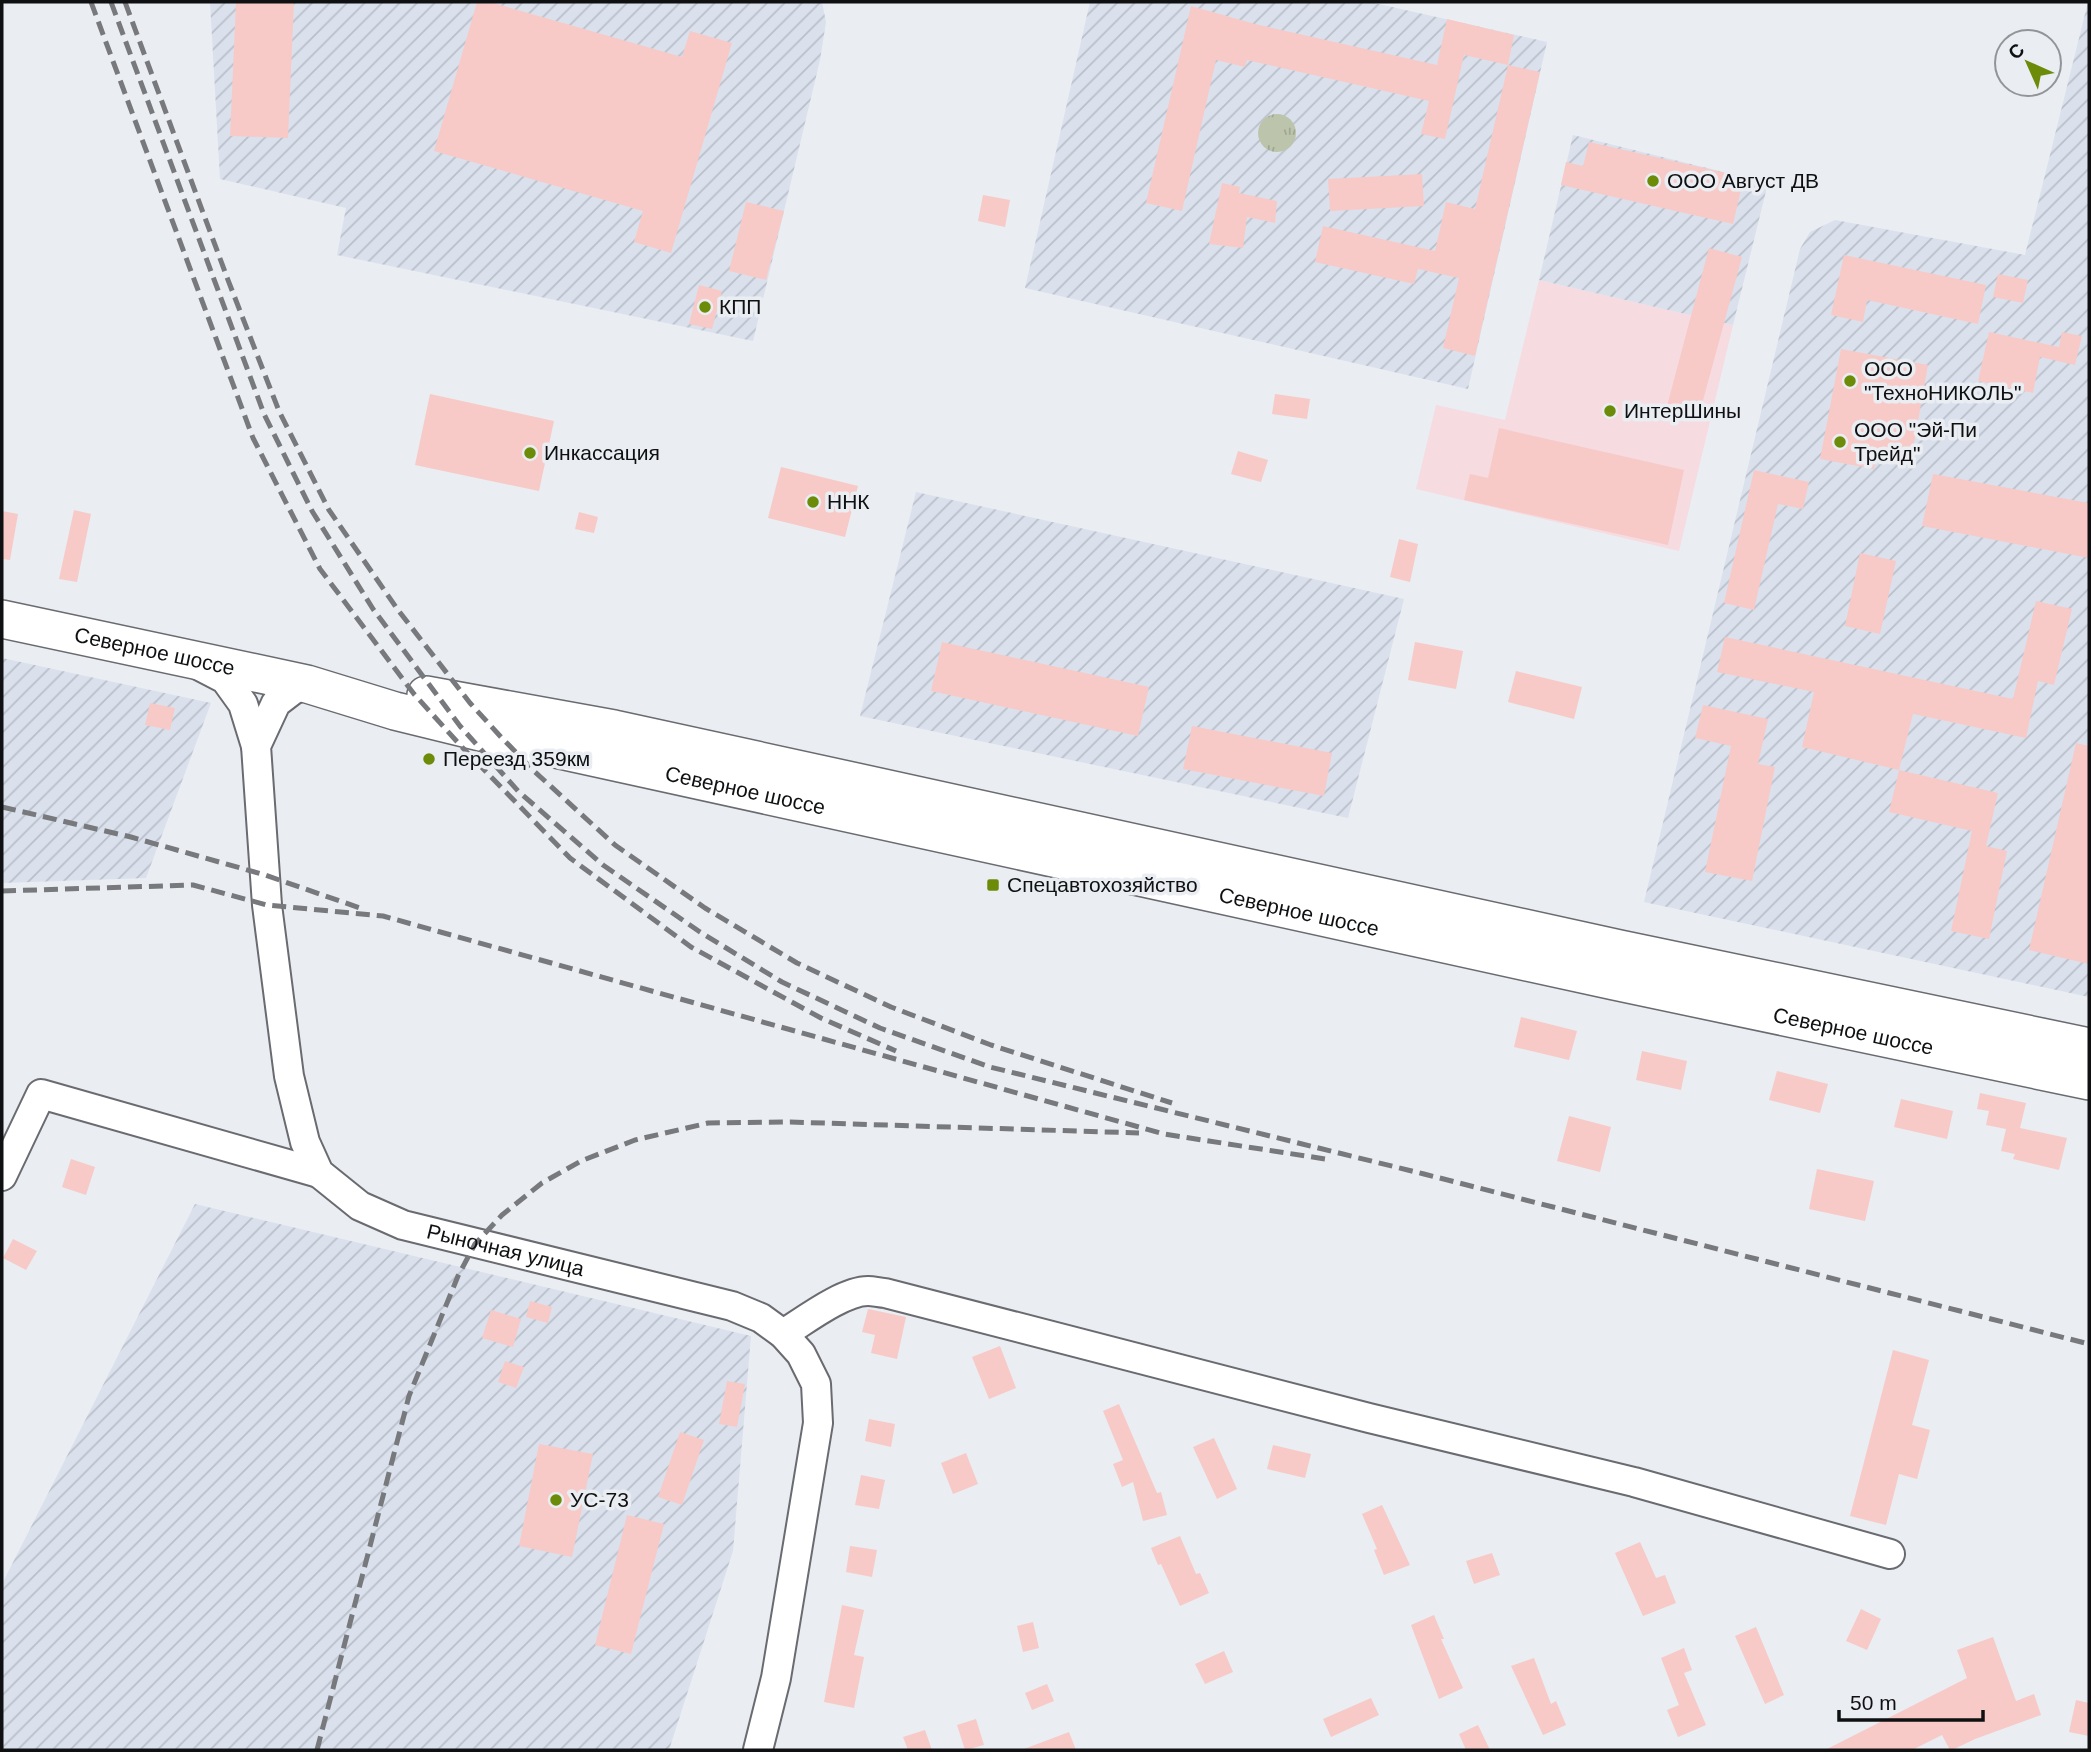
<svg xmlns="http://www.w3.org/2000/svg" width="2091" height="1752" font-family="Helvetica,sans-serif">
<defs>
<pattern id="industrial-furrows" width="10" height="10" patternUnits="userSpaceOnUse" patternTransform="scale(1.75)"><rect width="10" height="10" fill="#dae1ed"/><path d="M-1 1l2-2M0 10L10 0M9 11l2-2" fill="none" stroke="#bac0ca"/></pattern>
<pattern id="grass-tufts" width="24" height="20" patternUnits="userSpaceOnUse" patternTransform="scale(1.75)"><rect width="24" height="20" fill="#bcc4ab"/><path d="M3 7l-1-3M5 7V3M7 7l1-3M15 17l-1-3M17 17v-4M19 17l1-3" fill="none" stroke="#a0a792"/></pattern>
</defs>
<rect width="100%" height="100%" fill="#eaedf2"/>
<path fill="#f6dbe0" d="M 1539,280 L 1733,325 L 1679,551 L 1416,489 L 1436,405 L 1505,420 Z"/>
<path fill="url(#industrial-furrows)" d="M 210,2 L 822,2 L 826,22 L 820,60 L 753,341 L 337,255 L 346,208 L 220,179 Z
M 1090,2 L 1370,2 L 1547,42 L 1468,389 L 1025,288 Z
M 2088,2 L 2089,997 L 1644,902 L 1800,249 L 1810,232 L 1835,220 L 2025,255 Z
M 1573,135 L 1768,183 L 1733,325 L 1539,280 Z
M 916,492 L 1404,599 L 1348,818 L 860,716 Z
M 2,658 L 211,703 L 146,878 L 2,883 Z
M 195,1204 L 751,1336 L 733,1551 L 669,1750 L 2,1750 L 2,1584 Z"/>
<path fill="url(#grass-tufts)" d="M1258 133a19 19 0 1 1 38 0a19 19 0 1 1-38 0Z"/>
<path fill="#f7cac7" d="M 236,2 L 294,2 L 288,138 L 230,136 Z
M 477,2 L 490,2 L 682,57 L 690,31 L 732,43 L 671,253 L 634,242 L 643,211 L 434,151 Z
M 1191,6 L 1255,24 L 1437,65 L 1447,19 L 1514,35 L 1508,65 L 1464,55 L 1445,139 L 1421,134 L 1429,101 L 1247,60 L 1245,67 L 1216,60 L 1182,211 L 1146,203 Z
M 1508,65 L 1540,72 L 1475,356 L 1443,348 L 1459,278 L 1418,269 L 1414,284 L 1315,262 L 1323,226 L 1435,251 L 1446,202 L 1475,209 Z
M 1589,142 L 1744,177 L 1733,224 L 1561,185 L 1566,162 L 1583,166 Z
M 1422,174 L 1424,206 L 1330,211 L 1328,179 Z
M 1222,183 L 1240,187 L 1239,193 L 1277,201 L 1275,223 L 1247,217 L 1243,248 L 1209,244 Z
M 983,195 L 1010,200 L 1005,227 L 978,221 Z
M 746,202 L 784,211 L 766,280 L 729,271 Z
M 1709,248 L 1742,257 L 1699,415 L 1667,406 Z
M 1844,255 L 1986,285 L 1978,324 L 1867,300 L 1863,322 L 1831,315 Z
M 1998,274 L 2028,280 L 2023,303 L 1993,297 Z
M 699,285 L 722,291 L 712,329 L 689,324 Z
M 1989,332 L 2059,347 L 2062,332 L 2082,336 L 2075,365 L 2040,357 L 2033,393 L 1978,381 Z
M 1841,349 L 1928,365 L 1912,455 L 1878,449 L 1874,469 L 1820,459 Z
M 430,394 L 554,421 L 539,491 L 415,465 Z
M 1275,394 L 1310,399 L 1307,419 L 1272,414 Z
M 1499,428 L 1684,470 L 1668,545 L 1464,500 L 1470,474 L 1488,478 Z
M 1238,451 L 1268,460 L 1261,482 L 1231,474 Z
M 781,467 L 858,486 L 845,537 L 768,518 Z
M 1754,470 L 1809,482 L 1803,509 L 1778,504 L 1754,610 L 1724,603 Z
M 1933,474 L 2089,503 L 2089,558 L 1922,526 Z
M 74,510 L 91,514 L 77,582 L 59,579 Z
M 2,511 L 18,514 L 10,560 L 2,559 Z
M 579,512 L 598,517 L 594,533 L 575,529 Z
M 1399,539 L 1418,544 L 1410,582 L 1390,577 Z
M 1860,553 L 1896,561 L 1880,634 L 1845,626 Z
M 2036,601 L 2072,609 L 2054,685 L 2038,681 L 2026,738 L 1913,714 L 1899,770 L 1802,747 L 1814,692 L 1717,672 L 1725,637 L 2013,699 Z
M 942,642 L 1149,687 L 1138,736 L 931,691 Z
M 1415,642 L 1463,651 L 1456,689 L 1408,680 Z
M 1516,671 L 1582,687 L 1574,719 L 1508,702 Z
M 150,703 L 175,708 L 170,730 L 145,725 Z
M 1703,705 L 1768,719 L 1758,764 L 1775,767 L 1752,881 L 1705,872 L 1731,746 L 1695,738 Z
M 1192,726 L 1332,753 L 1324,796 L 1183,769 Z
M 2076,743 L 2089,746 L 2089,964 L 2029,950 Z
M 1899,770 L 1998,793 L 1986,846 L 2007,851 L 1989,939 L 1951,931 L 1972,831 L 1889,812 Z
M 1521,1017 L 1577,1031 L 1569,1060 L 1514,1047 Z
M 1642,1051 L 1687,1061 L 1681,1090 L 1636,1080 Z
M 1777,1071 L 1828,1084 L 1820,1113 L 1769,1100 Z
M 1980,1093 L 2026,1103 L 2020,1128 L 2067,1138 L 2059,1170 L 2013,1159 L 2015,1154 L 2001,1151 L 2006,1129 L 1986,1125 L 1989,1111 L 1977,1109 Z
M 1901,1099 L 1953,1111 L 1947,1139 L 1894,1127 Z
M 1569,1116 L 1611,1127 L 1600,1172 L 1557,1161 Z
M 71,1159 L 95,1167 L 86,1195 L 62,1187 Z
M 1817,1169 L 1874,1181 L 1865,1221 L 1809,1209 Z
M 13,1239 L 37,1251 L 26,1270 L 3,1258 Z
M 530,1301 L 552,1307 L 548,1323 L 526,1317 Z
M 868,1309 L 906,1317 L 897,1359 L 871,1353 L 875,1335 L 862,1332 Z
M 491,1310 L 521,1319 L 513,1347 L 482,1338 Z
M 1000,1346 L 1016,1388 L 989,1399 L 972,1357 Z
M 1893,1350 L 1929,1360 L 1912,1425 L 1930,1430 L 1917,1479 L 1899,1474 L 1886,1525 L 1850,1516 Z
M 505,1361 L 524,1367 L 516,1388 L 498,1382 Z
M 727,1381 L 745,1384 L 737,1427 L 719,1424 Z
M 1119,1404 L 1157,1493 L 1161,1492 L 1167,1515 L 1143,1521 L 1133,1482 L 1122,1487 L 1113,1464 L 1123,1460 L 1103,1411 Z
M 869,1419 L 895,1424 L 891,1447 L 865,1441 Z
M 680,1432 L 704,1440 L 682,1505 L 658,1497 Z
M 1214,1438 L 1237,1489 L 1217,1499 L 1193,1447 Z
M 539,1444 L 593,1454 L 572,1557 L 519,1546 Z
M 1273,1445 L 1311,1454 L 1305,1478 L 1267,1469 Z
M 966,1453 L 978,1484 L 953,1494 L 941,1463 Z
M 861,1475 L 885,1480 L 879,1509 L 855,1505 Z
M 1382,1505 L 1410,1565 L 1384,1575 L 1374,1550 L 1377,1549 L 1362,1514 Z
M 627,1515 L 664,1524 L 631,1654 L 595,1645 Z
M 1180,1536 L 1196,1574 L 1200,1573 L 1209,1593 L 1180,1606 L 1161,1564 L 1158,1565 L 1151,1548 Z
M 1640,1542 L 1656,1578 L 1665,1575 L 1676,1603 L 1643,1616 L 1615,1553 Z
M 850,1546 L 877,1550 L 872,1577 L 846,1572 Z
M 1492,1553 L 1500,1575 L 1474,1584 L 1466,1561 Z
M 842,1605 L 864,1610 L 854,1655 L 864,1657 L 854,1708 L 824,1702 Z
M 1861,1609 L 1881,1619 L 1867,1650 L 1846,1641 Z
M 1434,1615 L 1444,1639 L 1441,1639 L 1463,1688 L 1439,1699 L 1411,1625 Z
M 1033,1622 L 1039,1648 L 1023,1652 L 1017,1626 Z
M 1756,1627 L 1784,1695 L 1765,1704 L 1735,1636 Z
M 1993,1637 L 2016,1701 L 2034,1694 L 2041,1715 L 1975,1739 L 1952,1750 L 1950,1750 L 1942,1735 L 1912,1750 L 1825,1750 L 1967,1678 L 1957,1650 Z
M 1684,1648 L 1692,1670 L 1684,1673 L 1706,1725 L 1678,1737 L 1667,1710 L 1679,1705 L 1661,1658 Z
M 1224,1651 L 1233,1672 L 1205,1684 L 1195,1664 Z
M 1534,1658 L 1551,1704 L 1556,1701 L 1566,1725 L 1543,1735 L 1511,1666 Z
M 1047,1684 L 1054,1701 L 1032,1710 L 1025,1693 Z
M 1371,1698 L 1379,1715 L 1331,1737 L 1323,1719 Z
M 2076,1700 L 2089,1703 L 2089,1736 L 2069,1732 Z
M 976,1719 L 984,1745 L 965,1750 L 957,1725 Z
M 1478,1725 L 1490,1750 L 1466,1750 L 1459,1734 Z
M 925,1730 L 932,1750 L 908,1750 L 903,1737 Z
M 1069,1732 L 1076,1750 L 1024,1750 L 1024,1749 Z"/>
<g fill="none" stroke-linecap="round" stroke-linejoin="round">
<g stroke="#696b70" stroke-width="32">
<g id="minor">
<path d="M 200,666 L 225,679 L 243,704 L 256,746"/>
<path id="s1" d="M 307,684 L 293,690 L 276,703 L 256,746 L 267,905 L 289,1076 L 305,1142 L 319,1173 L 360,1206 L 403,1225 L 732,1306 L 761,1318 L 783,1334 L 801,1354 L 816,1384 L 818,1423 L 776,1678 L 758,1750"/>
<path d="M 2,1176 L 41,1094 L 319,1173"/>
<path d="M 783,1334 C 804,1321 843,1291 868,1291 C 874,1291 880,1293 885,1293 L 1369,1418 L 1634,1482 L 1890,1554"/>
</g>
</g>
<g stroke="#696b70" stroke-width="40">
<g id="major">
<path id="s2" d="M 2,619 L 307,684 L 395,711 L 501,737 L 1614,981 L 2089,1081"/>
<path d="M 426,695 L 614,729 L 1620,949 L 2089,1047"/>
</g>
</g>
<use href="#minor" stroke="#fff" stroke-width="28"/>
<use href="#major" stroke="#fff" stroke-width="37"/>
<path stroke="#77797d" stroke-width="5" stroke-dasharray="14 7" stroke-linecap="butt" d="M 91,2 L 253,438 L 320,569 L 414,694 L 461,746 L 570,858 L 691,947 L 821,1018 L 896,1051
M 111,2 L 264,414 L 312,511 L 373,609 L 460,726 L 518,791 L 603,865 L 700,932 L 782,982 L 880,1028 L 990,1067 L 1424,1174 L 2089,1344
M 125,2 L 228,280 L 279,411 L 329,510 L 398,610 L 470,703 L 501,737 L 534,771 L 615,845 L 705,908 L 797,963 L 891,1007 L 991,1045 L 1172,1103
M 2,807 L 131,837 L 265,875 L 360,908
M 2,891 L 193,885 L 267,905 L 383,916 L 1164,1134 L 1325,1159
M 317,1750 L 409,1396 L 458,1276 L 475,1244 L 502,1215 L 542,1183 L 581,1161 L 635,1140 L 708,1123 L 790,1122 L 1139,1133"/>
</g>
<g fill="#6c8b09" stroke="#eaedf2" stroke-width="2.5">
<circle cx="1653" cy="181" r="7"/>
<circle cx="705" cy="307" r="7"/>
<circle cx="1850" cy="381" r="7"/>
<circle cx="1610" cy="411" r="7"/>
<circle cx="1840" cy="442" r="7"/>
<circle cx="530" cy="453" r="7"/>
<circle cx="813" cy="502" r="7"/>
<circle cx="429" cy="759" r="7"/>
<rect x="986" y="878" width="14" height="14" rx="3.5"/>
<circle cx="556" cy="1500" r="7"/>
</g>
<g text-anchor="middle" stroke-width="7" stroke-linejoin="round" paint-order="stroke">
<g font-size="21" fill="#0f1012" stroke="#eaedf2" text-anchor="start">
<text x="1667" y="188">ООО Август ДВ</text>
<text x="719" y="314">КПП</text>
<text x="1864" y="376">ООО<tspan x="1864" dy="24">"ТехноНИКОЛЬ"</tspan></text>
<text x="1624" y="418">ИнтерШины</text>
<text x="1854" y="437">ООО "Эй-Пи<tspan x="1854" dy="24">Трейд"</tspan></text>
<text x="544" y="460">Инкассация</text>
<text x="827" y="509">ННК</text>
<text x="443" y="766">Переезд 359км</text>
<text x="1007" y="892">Спецавтохозяйство</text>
<text x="570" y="1507">УС-73</text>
</g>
<g font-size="21" fill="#0f1012" stroke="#eaedf2">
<text dy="7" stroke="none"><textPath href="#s2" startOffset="156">Северное шоссе</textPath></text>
<text dy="7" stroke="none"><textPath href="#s2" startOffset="763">Северное шоссе</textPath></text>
<text dy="7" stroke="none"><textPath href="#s2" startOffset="1330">Северное шоссе</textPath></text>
<text dy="7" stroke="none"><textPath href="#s2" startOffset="1897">Северное шоссе</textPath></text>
<text dy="7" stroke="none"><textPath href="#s1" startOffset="723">Рыночная улица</textPath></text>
</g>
</g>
<rect width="2091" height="1752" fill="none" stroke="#0f1012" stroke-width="7"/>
<g transform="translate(2028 63) rotate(315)"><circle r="33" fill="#eaedf2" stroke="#929598" stroke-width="2"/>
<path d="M0-5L12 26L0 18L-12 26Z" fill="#6c8b09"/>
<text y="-10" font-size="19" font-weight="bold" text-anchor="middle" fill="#0f1012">С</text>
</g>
<path d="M1839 1710v10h144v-10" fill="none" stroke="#0f1012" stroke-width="3.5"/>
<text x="1850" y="1710" font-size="21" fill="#0f1012" stroke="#eaedf2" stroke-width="5" paint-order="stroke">50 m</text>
</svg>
